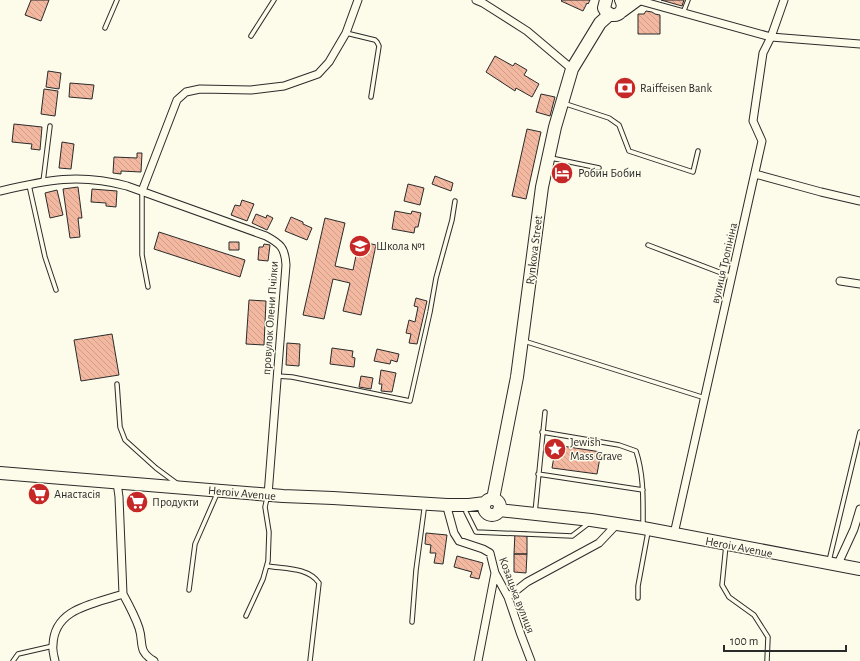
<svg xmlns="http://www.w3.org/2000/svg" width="860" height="661" font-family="'Alegreya Sans',sans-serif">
<defs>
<pattern id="building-back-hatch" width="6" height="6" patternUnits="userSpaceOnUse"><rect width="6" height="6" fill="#f2b8a0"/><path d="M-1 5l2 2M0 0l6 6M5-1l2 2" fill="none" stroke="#d09e8a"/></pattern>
</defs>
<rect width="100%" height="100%" fill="#fdfbea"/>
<path fill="url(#building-back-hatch)" stroke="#2b2b2b" d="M 31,0 L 49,0 L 41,21 L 25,15 Z
M 562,0 L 590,0 L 588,4 L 587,3 L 583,11 L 561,1 Z
M 661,0 L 684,0 L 682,6 Z
M 646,11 L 652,12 L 655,14 L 660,15 L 660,34 L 638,34 L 638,14 L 644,14 Z
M 495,56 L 513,66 L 515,63 L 527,70 L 524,75 L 539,84 L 532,97 L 516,88 L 515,91 L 486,72 Z
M 48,71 L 61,73 L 59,89 L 46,87 Z
M 70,83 L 94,85 L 92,99 L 69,97 Z
M 44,89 L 58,91 L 55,116 L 41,114 Z
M 541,94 L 555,97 L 550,116 L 536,112 Z
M 14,124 L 42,127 L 40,150 L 31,149 L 32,144 L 12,142 Z
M 527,129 L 541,132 L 526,199 L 512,196 Z
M 62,142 L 74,144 L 71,169 L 59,168 Z
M 137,153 L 142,153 L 141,172 L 121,171 L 121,174 L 113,173 L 114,157 L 137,158 Z
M 435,176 L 453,183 L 451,191 L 432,184 Z
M 408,184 L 424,188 L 420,205 L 404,201 Z
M 78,187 L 82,218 L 78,218 L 80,237 L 70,238 L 63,189 Z
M 92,189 L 117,191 L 116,207 L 106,206 L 106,203 L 91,202 Z
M 57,190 L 63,215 L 50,218 L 45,193 Z
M 242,200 L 254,204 L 247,221 L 231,215 L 235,205 L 240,206 Z
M 395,211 L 411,214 L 412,211 L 421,213 L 418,227 L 415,227 L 414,233 L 392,229 Z
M 256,214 L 266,218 L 267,215 L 273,218 L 267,230 L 252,223 Z
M 291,217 L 303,222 L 303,224 L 312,228 L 307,240 L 285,231 Z
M 325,218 L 345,223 L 335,266 L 353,270 L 359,241 L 376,245 L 361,315 L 343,311 L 350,283 L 333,279 L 324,319 L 303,315 Z
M 159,232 L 245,260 L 240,277 L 154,249 Z
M 229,242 L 239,242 L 239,250 L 229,250 Z
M 264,244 L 270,245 L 268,261 L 258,260 L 259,247 L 263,247 Z
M 416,298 L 427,301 L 417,344 L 409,343 L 411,334 L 406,333 L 409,320 L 415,322 L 418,307 L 414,306 Z
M 249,300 L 266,301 L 264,345 L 246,344 Z
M 112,334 L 119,375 L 81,381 L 74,340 Z
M 287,343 L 300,344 L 299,366 L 286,365 Z
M 332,348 L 353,351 L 352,357 L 355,358 L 354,367 L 330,364 Z
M 377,349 L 399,354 L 397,362 L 391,360 L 390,364 L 374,361 Z
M 381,370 L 396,373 L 392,392 L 381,391 L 382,384 L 379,384 Z
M 361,376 L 373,378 L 371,389 L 359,387 Z
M 556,445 L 601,452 L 597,474 L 552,468 Z
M 515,532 L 527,532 L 527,554 L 514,554 Z
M 426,533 L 447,535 L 443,564 L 434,563 L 436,553 L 430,553 L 431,545 L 425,544 Z
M 514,554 L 527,554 L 526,573 L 514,572 Z
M 457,556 L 483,563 L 479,579 L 470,577 L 472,572 L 454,567 Z"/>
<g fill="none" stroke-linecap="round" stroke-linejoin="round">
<g stroke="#2b2b2b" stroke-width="5.5">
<path id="lane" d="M 683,13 L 688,0
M 105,28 L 117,0
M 346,33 L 375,40 L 377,42 L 379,46 L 371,97
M 251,36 L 274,0
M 563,103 L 609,118 L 619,125 L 629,151 L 693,172 L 698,151
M 551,158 L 599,168
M 43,182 L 50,126
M 29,185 L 45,257 L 56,290
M 142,191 L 142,255 L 148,287
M 648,245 L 732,277
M 524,341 L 705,398
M 277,376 L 292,377 L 410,401 L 430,312 L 436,278 L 452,220 L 455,201
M 117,384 L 120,427 L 125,440 L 156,468 L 179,485
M 542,432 L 619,445 L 636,451 C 644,475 643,500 643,525
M 538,474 L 643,490
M 466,512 L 476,532 L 572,536 L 589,523
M 535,513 L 545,412
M 726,545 L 722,585 L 729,597 L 754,615 L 768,637 L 767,661
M 829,561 L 860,432
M 267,566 C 284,569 308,567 319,583 L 310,661
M 189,590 L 195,544 L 216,496
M 638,598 L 638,586 L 648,532
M 246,616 L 263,579 L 268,561 L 269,532 L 265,507 L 267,498
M 412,622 L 416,570 L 424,510
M 13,661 L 18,654 L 53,646"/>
</g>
<g stroke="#2b2b2b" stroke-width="9">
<path id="street" d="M 476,0 L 483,3 L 527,31 L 572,69
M 637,0 L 771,37 L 860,44
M 755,174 L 821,192 L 860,201
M 0,191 C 47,180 79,173 127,186 L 266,236 C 281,244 285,248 286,265 L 268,495
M 142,191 L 177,100 L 186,92 L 200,89 L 251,90 L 284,86 L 318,74 L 329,62 L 346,33 L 358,0
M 840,281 L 860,284
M 448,511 L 454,533 L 459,541 L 483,549 L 490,553 L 495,573 L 508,597 L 521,635 L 531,661
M 674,534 L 762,141 L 753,121 L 763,53 L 771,37 L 784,0
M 837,566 L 854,529 L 860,509
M 123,594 C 129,605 135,616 139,628 C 144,643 137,651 154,661
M 508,597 L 527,582 L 599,543 L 617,524
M 55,661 C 54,656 52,650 53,645 C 54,608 94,604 123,594 L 119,497 L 117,482
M 478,661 L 495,573"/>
</g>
<g stroke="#2b2b2b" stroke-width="14">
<path id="primary" d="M 606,0 L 604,8 C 611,22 628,13 621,0
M 622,11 L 637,0
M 0,473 L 283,496 L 333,498 L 447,505 L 469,505 L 485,503
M484 507a8 8 0 1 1 16 0a8 8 0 1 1-16 0Z
M 493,499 L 517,377 L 542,187 L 555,127 L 572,69 L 600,23 L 610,14
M 499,510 L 591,520 L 643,528 L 860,569"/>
</g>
<use href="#lane" stroke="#fdfbea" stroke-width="3.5"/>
<use href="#street" stroke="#fdfbea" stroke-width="7"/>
<use href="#primary" stroke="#fdfbea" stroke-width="12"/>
</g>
<defs>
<g id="bank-disc" transform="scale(1.15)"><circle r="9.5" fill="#c62828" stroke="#fdfbea"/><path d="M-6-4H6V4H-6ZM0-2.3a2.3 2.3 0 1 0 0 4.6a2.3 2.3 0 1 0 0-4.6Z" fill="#fff"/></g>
<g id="hotel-disc" transform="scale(1.15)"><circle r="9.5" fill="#c62828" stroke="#fdfbea"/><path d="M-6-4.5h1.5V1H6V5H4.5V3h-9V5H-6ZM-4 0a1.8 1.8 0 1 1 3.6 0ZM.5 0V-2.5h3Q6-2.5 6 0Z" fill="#fff"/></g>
<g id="school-disc" transform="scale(1.15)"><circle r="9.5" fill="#c62828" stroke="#fdfbea"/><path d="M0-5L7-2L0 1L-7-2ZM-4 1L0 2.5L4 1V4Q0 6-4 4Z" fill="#fff"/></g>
<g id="sight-disc" transform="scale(1.15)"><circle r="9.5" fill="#c62828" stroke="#fdfbea"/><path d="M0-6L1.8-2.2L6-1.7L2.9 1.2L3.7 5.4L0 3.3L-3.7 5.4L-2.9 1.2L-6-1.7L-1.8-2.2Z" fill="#fff"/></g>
<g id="supermarket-disc" transform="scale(1.15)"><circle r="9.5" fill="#c62828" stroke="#fdfbea"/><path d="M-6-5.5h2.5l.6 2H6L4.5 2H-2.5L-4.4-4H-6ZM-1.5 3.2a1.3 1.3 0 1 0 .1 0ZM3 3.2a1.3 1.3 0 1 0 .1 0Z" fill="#fff"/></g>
</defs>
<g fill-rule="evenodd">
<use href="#bank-disc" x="625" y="88"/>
<use href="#hotel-disc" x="562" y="173"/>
<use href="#school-disc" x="360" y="246"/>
<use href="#sight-disc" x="555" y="449"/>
<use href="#supermarket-disc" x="39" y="494"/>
<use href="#supermarket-disc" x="137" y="502"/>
</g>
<g text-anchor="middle" stroke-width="3" stroke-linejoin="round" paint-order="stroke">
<g font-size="12" fill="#2b2b2b" stroke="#fdfbea" text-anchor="start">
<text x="640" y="92">Raiffeisen Bank</text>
<text x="578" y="177">Робин Бобин</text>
<text x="376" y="250">Школа №1</text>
<text x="570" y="446">Jewish<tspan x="570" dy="14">Mass Grave</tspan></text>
<text x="54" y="498">Анастасія</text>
<text x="152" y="506">Продукти</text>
</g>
<g font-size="12" fill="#2b2b2b" stroke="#fdfbea">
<text transform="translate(534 250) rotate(-83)" y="4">Rynkova Street</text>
<text transform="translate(724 263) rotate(-77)" y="4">вулиця Тропініна</text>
<text transform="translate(270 318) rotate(-86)" y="4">провулок Олени Пчілки</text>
<text transform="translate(242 493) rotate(5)" y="4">Heroiv Avenue</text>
<text transform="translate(739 547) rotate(11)" y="4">Heroiv Avenue</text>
<text transform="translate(517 595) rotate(69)" y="4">Козацька вулиця</text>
</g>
</g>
<path d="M724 645v6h122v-6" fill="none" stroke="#2b2b2b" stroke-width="2"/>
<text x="730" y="645" font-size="12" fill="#2b2b2b" stroke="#fdfbea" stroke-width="3" paint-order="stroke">100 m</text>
</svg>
